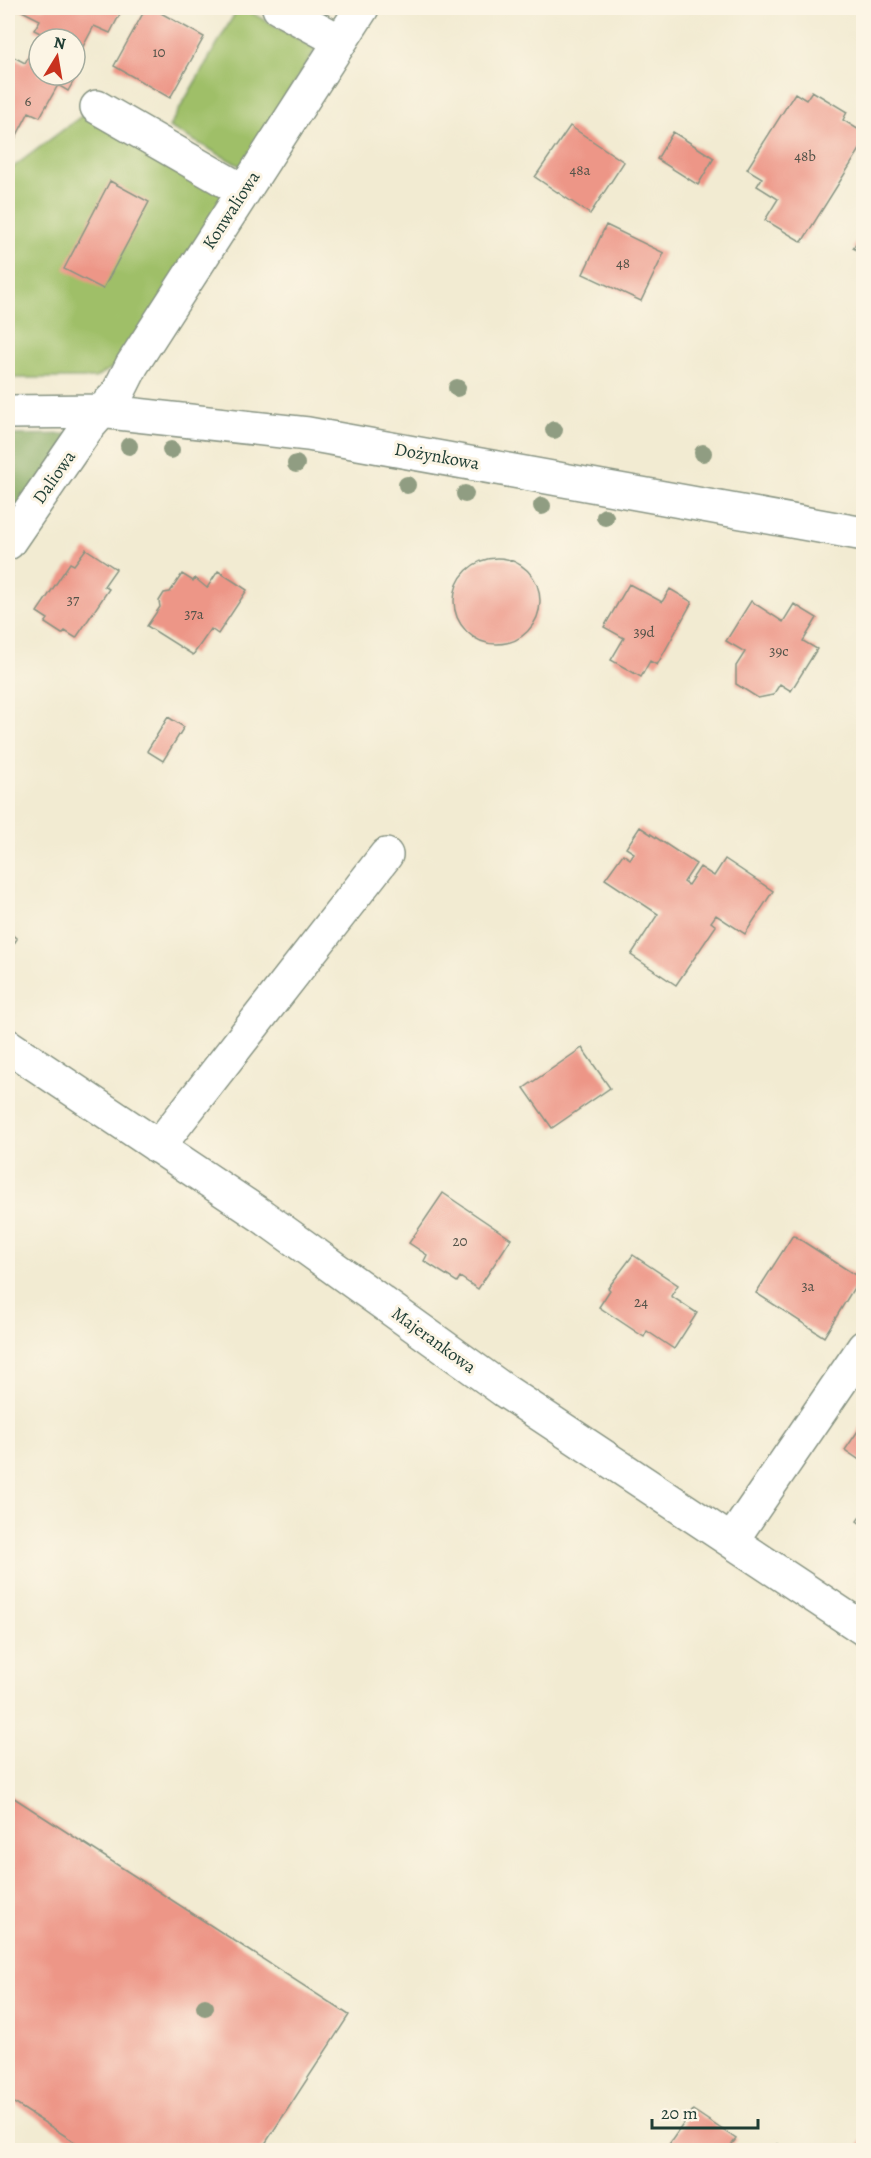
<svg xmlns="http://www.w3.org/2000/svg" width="871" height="2158" font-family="Alegreya,serif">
<rect width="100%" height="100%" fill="#fcf5e5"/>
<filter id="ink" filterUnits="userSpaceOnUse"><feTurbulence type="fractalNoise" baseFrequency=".0167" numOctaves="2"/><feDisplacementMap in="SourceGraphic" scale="12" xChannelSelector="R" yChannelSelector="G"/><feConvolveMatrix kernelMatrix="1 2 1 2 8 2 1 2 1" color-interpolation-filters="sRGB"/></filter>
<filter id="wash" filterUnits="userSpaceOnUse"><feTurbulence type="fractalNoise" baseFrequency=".008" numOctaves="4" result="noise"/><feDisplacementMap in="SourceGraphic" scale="24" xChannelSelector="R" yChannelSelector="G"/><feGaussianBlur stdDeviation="1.35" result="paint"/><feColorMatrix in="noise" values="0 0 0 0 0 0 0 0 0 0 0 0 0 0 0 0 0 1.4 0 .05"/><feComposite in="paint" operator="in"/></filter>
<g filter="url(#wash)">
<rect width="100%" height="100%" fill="#f2ebd2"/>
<path fill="#9fbf67" stroke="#5f7e4e" stroke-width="1.5" d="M 238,8 L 243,8 L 316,49 L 242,167 L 169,127 Z
M 83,115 L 226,196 L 124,361 L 95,378 L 8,378 L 8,175 L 12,168 Z"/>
<path fill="#7fa65c" stroke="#4f7248" stroke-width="1.5" d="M 75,434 L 8,527 L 8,435 Z"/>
<g id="blocks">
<path fill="#ed9687" d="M 16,8 L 123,8 L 110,33 L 94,26 L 79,54 L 75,51 L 75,39 L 52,39 L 34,30 L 40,20 Z
M 146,8 L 152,8 L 204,37 L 170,98 L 114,66 Z
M 33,48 L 39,51 L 39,75 L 75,75 L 75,71 L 78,73 L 68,91 L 58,85 L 40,117 L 29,112 L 15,139 L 8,135 L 8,54 L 25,63 Z
M 812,91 L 847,112 L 843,120 L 864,133 L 864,143 L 802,242 L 765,220 L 778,199 L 757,186 L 762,178 L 747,169 L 795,93 L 806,100 Z
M 570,126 L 624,162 L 590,214 L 535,177 Z
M 673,132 L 714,158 L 698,185 L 657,159 Z
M 110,181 L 149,202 L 103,289 L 64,269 Z
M 606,225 L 664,253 L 641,301 L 583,274 Z
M 864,231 L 864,254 L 853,248 Z
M 86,549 L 116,569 L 104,586 L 109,589 L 76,638 L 65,631 L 62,634 L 45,623 L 48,619 L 37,612 L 70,563 L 74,565 Z
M454 601a43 43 0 1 1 86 0a43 43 0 1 1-86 0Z
M 218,571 L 247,590 L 218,634 L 211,629 L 193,655 L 147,626 L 160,607 L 159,601 L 164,593 L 170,592 L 182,574 L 193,581 L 195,578 L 207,588 Z
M 629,584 L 662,602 L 670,589 L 692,602 L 657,665 L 650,661 L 641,677 L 611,660 L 624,638 L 604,627 Z
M 751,601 L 783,622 L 794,604 L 817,618 L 803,641 L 817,649 L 791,691 L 780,684 L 773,695 L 758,698 L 736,684 L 736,666 L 745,652 L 726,641 Z
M 168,717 L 184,727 L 163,761 L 147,751 Z
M 640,827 L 696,864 L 684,882 L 688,885 L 700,867 L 714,876 L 725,859 L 773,891 L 745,934 L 716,915 L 711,922 L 716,926 L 676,985 L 631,955 L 658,914 L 605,879 L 623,854 L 630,859 L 634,853 L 626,848 Z
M 8,931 L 17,939 L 8,953 Z
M 582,1048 L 610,1088 L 552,1128 L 524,1088 Z
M 443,1193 L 511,1239 L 478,1289 L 460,1277 L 457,1282 L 424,1261 L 427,1255 L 409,1243 Z
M 793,1235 L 860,1278 L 824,1337 L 756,1293 Z
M 633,1255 L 678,1285 L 671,1296 L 697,1313 L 674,1349 L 647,1331 L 644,1337 L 599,1307 L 610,1290 L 608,1288 Z
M 864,1422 L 864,1463 L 845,1450 Z
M 864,1511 L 864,1526 L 857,1521 Z
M 8,1794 L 349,2015 L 261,2150 L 87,2150 L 8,2099 Z
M 693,2110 L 736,2139 L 729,2148 L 733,2150 L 665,2150 Z
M 864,2138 L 864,2150 L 855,2150 Z
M 777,2144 L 786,2150 L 773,2150 Z"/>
</g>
</g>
<g filter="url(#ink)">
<use href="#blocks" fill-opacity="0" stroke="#889483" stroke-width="1.5"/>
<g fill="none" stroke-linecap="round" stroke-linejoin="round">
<g stroke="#889483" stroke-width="36">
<path id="minor" d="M 279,8 L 340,41
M 97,107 L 243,191
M 8,412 L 100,411 L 308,434 L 864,534
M 8,543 L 87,428 L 118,393 L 132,365 L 362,8
M 8,1046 L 262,1216 L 505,1391 L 864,1629
M 158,1147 L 386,855
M 732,1540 L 864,1347"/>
</g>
<path stroke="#889483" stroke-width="4" stroke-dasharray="4.5 4.5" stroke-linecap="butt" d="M 8,2142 L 21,2150"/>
<use href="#minor" stroke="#fff" stroke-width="33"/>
</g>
<g fill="#909d82">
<circle cx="457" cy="388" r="9"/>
<circle cx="554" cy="430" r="9"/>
<circle cx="129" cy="446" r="9"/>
<circle cx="171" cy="450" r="9"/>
<circle cx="703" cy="453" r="9"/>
<circle cx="296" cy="464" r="9"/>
<circle cx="407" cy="485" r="9"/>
<circle cx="465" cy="494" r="9"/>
<circle cx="542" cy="506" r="9"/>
<circle cx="605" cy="517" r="9"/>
<circle cx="205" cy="2007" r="9"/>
</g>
</g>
<g text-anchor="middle" stroke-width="6" stroke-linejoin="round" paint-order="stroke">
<g font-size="15" fill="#525349">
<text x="159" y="57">10</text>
<text x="28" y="106">6</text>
<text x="805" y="161">48b</text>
<text x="580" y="175">48a</text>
<text x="623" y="268">48</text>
<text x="73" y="605">37</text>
<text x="194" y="619">37a</text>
<text x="644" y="637">39d</text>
<text x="779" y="656">39c</text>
<text x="460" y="1246">20</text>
<text x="808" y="1291">3a</text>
<text x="641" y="1307">24</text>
</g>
<g font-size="18" fill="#1f3d34" stroke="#fcf5e5">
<text transform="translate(231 210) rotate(-57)" y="6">Konwaliowa</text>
<text transform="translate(437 456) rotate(10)" y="6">Dożynkowa</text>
<text transform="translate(54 477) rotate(-55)" y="6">Daliowa</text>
<text transform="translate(434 1340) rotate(36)" y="6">Majerankowa</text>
</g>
</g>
<rect width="871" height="2158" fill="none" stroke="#fcf5e5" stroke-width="30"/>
<g transform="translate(57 57) rotate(11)"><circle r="28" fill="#fcf5e5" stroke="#a4ab9e" stroke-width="1.5"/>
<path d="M0-4.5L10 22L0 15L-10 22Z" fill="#c8321e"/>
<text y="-9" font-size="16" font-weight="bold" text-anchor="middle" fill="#1f3d34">N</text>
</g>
<path d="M652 2119v9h106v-9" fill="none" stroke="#1f3d34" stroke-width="3"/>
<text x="661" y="2119" font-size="18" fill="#1f3d34" stroke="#fcf5e5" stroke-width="4.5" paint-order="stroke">20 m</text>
</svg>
